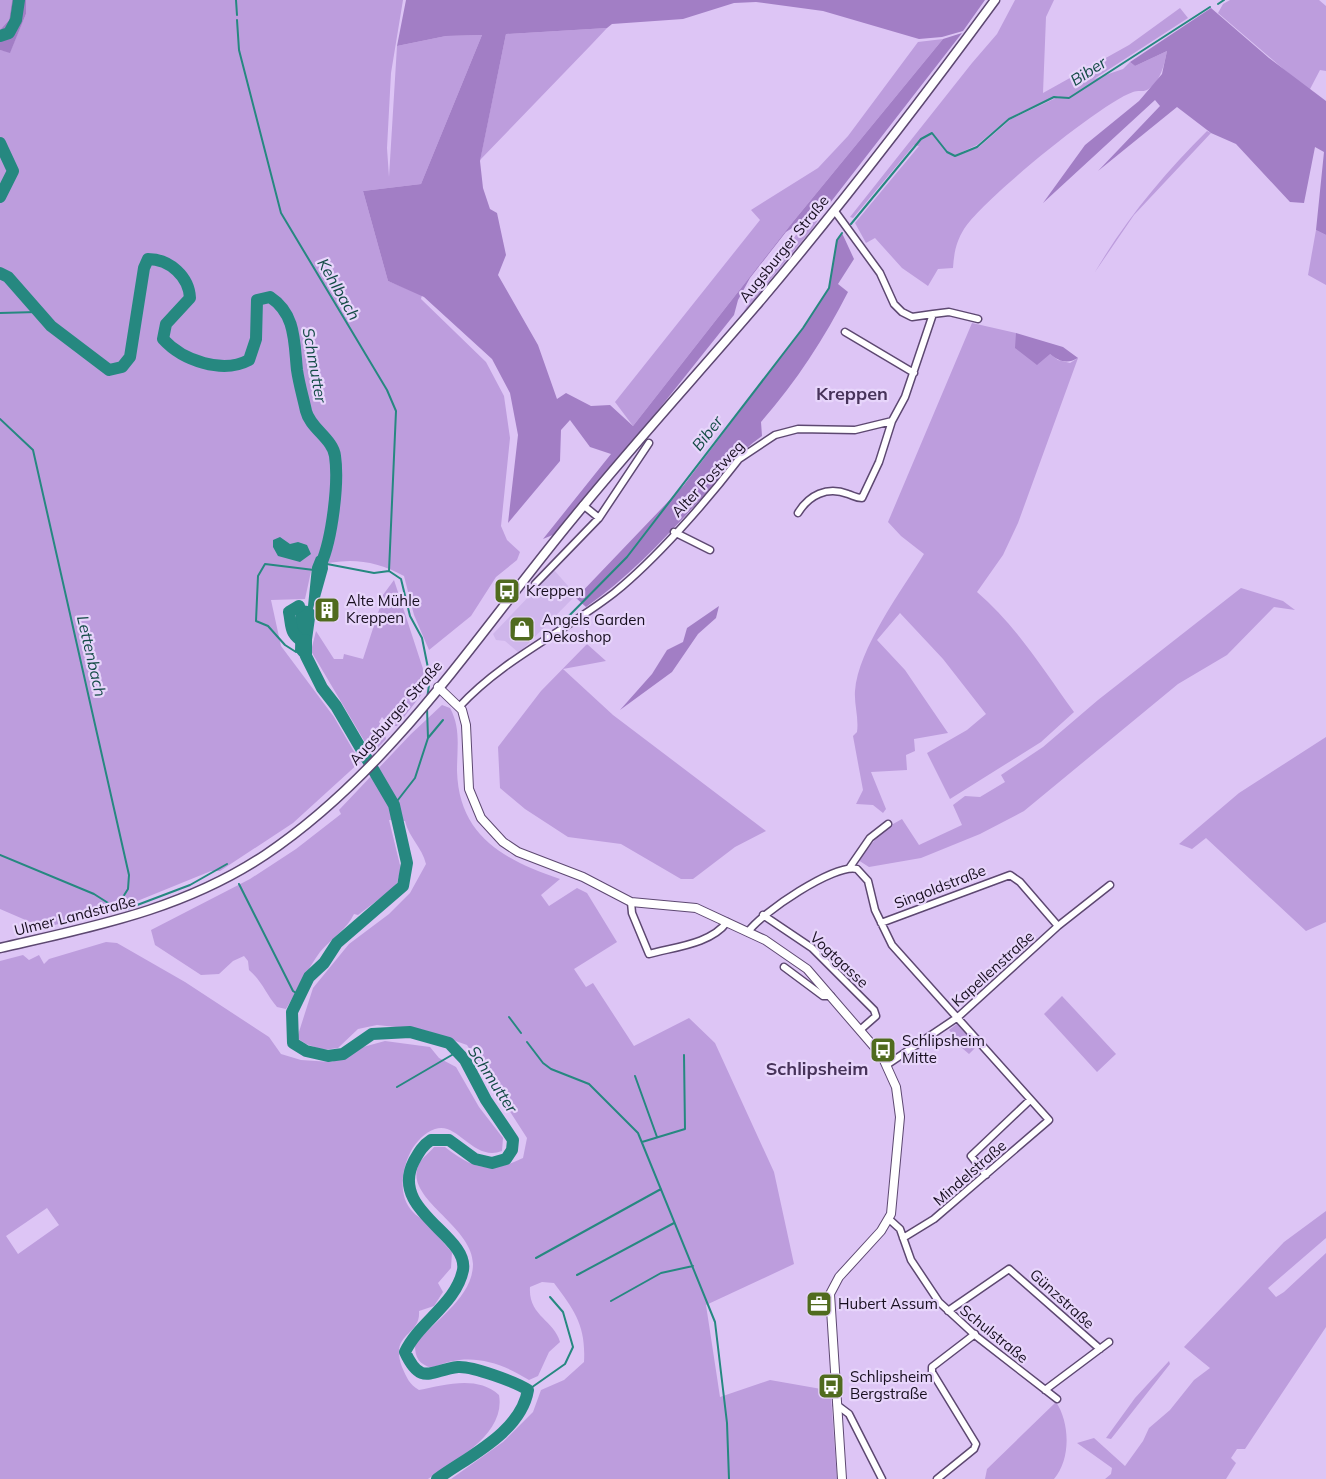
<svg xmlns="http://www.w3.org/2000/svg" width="1326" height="1479" font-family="Mulish,sans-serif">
<rect width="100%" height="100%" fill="#ddc5f5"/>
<path fill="#cfb6eb" d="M 554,570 L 576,595 L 519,653 L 505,641 L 496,640 L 493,634 Z"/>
<path fill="#bd9ddd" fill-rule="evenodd" d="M 0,0 L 12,0 L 9,20 L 0,30 Z
M 26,0 L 403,0 L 391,73 L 387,148 L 389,177 L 397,46 L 446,36 L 482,35 L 421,184 L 363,191 L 388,281 L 422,295 L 421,299 L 486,362 L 504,396 L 510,438 L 501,526 L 507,540 L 520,552 L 517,560 L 496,577 L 471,616 L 429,650 L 414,615 L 404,576 C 373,559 346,557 312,567 L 305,599 L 271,600 L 281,646 L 334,717 L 360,762 L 293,823 L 220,871 L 211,871 L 125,906 L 109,903 L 116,908 L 44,928 L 0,909 L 0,50 L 10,52 L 26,14 Z
M 1015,0 L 1054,0 L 1046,17 L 1043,93 L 1129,45 L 1180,8 L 1188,18 L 1094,79 L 1123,69 L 1130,62 L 1135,66 L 1167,51 C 1164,65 1161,82 1147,90 C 1143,92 1137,90 1133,92 C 1101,103 982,200 964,229 C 956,242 954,253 953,268 L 938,269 L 928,286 L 902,268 L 875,238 L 866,243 L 855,223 L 919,146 L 914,145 L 853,218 L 850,217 L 972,63 L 997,34 ZM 1055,96 L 1060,96 L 1011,119 L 979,147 L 960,153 L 977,145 L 1009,118 Z
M 1230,0 L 1319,0 L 1326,6 L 1326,71 L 1320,70 L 1309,91 L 1218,13 L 1223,4 Z
M 607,28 L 591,45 L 480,160 L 506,34 Z
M 943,39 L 792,223 L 633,426 L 615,402 L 760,220 L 751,210 L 818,168 L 848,136 L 918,42 Z
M 1207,131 L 1211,133 L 1134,215 L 1095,272 C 1126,219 1164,174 1207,131 Z
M 818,220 L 812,229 L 743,313 C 759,285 787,232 818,220 Z
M 1316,230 L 1326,235 L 1326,285 L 1308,275 Z
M 972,323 L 1016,333 L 1016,348 L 1050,354 L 1058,360 L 1070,363 L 1078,358 L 1018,523 L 1003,555 L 977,592 C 1016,625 1044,671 1074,712 L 1041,742 L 950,799 L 927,753 L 967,730 L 986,714 L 943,659 L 900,613 L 877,640 L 905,670 L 948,733 L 914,739 L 915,751 L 906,755 L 907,770 L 871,772 L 886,809 L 883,813 L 873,805 L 856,804 L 863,790 L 853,736 L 857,732 C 859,718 854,704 855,691 C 858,649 902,590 924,554 L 901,536 L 888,522 Z
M 394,580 L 426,678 L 425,690 L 397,726 L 390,726 L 382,717 L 379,722 L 384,729 L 386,739 L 372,754 L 311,651 L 316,631 L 334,659 L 343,659 L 344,654 L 363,659 L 380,607 L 380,599 Z
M 1241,588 L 1283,601 L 1295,610 L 1274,607 L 1227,655 L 1178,684 L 1024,811 L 980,834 L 921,858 L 869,867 L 858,860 L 884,829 L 902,819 L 919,845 L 962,825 L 953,805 L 965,796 L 980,797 L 1005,782 L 1001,775 L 1043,747 L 1098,700 Z
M 587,644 L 606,661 L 563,669 L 613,715 L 766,831 L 735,847 L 693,879 L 681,879 L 621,844 L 568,837 L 525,809 L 500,788 L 498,747 L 541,691 Z
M 442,705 L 450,708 C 461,728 457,748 457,771 C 459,837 505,860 560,879 L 541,895 L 549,906 L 577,888 L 587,893 L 617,942 L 574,969 L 586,987 L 593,983 L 634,1046 L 689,1018 L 715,1043 L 774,1172 L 794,1264 L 706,1305 L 720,1397 L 770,1380 L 827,1390 L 831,1398 L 837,1479 L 451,1479 L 503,1442 L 533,1412 L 541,1390 L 564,1380 L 584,1362 C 586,1326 575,1311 554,1283 L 542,1282 L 530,1287 C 528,1316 554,1320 560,1342 L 549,1352 L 538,1376 L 529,1380 C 497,1360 466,1352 432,1368 C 419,1364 415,1358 415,1345 C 433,1321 473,1298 473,1264 C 473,1225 402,1198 419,1164 C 422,1158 430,1152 434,1147 L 445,1147 C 473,1169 490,1174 523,1158 L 527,1138 L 467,1045 L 424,1030 L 377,1025 L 358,1029 L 338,1048 L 323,1050 L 306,1044 L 297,1038 L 313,988 L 349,944 L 389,914 L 410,893 L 426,864 C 422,847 409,838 405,821 L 389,820 L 401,869 L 396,886 L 358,915 L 354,914 C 347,929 331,939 320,952 C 307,970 298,990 286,1009 L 277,1007 C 266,994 262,981 249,970 L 248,961 L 244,956 L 233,961 L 219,974 L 201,975 L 155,945 L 151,930 L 250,879 L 296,849 L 341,814 L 339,810 L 411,734 Z
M 1326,737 L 1326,922 L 1306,931 L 1206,838 L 1192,849 L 1179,844 L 1239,793 Z
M 106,942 L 117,943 L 185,982 L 269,1037 L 281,1054 L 301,1060 L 332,1062 L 363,1047 L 385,1041 L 430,1047 L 439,1058 L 456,1067 L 479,1107 L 503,1138 L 502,1151 C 473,1162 458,1121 435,1129 C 425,1132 416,1142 411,1151 C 402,1168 397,1196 413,1212 C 416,1216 420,1217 424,1221 C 434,1230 442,1242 452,1252 L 451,1268 L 438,1283 L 443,1292 L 434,1306 L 419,1311 C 421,1337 389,1332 402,1367 C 407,1378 409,1384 419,1390 C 445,1385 477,1375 499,1395 C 506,1434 456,1460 428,1479 L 0,1479 L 0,961 L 23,955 L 29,960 L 39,955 L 44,964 L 49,959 ZM 47,1208 L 59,1225 L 18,1254 L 6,1236 Z
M 1062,996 L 1116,1054 L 1097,1072 L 1044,1014 Z
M 958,1023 L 976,1047 L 969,1054 L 955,1042 L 956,1038 L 949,1030 Z
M 1326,1211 L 1326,1238 L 1268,1288 L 1276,1297 L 1284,1292 L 1326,1253 L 1326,1327 L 1245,1449 L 1237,1449 L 1231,1458 L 1236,1463 L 1226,1479 L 1105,1479 L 1111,1474 L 1112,1468 L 1077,1443 L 1094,1438 L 1125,1466 L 1143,1441 L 1149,1428 L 1170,1410 L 1194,1380 L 1210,1368 L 1184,1347 L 1284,1242 Z
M 1169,1361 L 1170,1364 L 1111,1439 L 1106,1438 L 1135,1398 Z
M 1056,1402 C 1070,1423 1071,1459 1054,1479 L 985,1479 L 987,1469 Z"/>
<path fill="#a27ec5" d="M 12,0 L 26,0 L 26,14 L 10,53 L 0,50 L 0,30 L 9,20 Z
M 406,0 L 985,0 L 963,31 L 942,37 L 919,39 L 823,11 L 756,2 L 734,3 L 683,19 L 612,24 L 607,28 L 506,34 L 480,161 L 483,188 L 490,209 L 497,213 L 506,255 L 498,275 L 538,345 L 557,399 L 566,393 L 591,406 L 610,405 L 633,426 L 792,223 L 943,39 L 962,33 L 830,203 L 786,232 L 750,278 L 738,300 L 734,315 L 608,473 L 555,534 L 543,539 L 611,454 L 590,447 L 570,420 L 561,430 L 560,461 L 508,523 L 518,435 L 510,393 L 492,359 L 424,297 L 388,281 L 363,191 L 421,184 L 482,35 L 446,36 L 397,46 Z
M 1211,8 L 1269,58 L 1326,101 L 1326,235 L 1316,230 L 1324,152 L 1315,147 L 1304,203 L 1290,202 L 1236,144 L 1211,133 L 1177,107 L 1098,171 L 1160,106 L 1155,100 L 1043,203 L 1085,145 L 1139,101 L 1162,74 L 1167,51 L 1135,66 L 1130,62 Z
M 842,233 L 854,259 L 838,284 L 848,292 C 824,339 796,382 761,422 L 762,436 C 736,454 719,479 698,502 C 663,540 628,578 586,607 L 576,598 L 684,485 L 803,328 L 829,288 L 837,240 Z
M 1016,333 L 1063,347 L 1078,358 C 1067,364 1060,362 1050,354 L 1037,365 L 1015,348 Z
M 719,606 L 716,618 L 698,634 L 672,672 L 620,710 L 652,674 L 667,650 L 683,642 L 687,628 Z"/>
<path fill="#268880" d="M 280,537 L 290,544 L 298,542 L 307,545 L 311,554 L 300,562 L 278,556 L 273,547 L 273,540 Z
M 327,550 L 328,569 L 319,601 L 315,601 L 313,609 L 316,611 L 310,654 L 301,658 L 295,651 L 296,611 L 301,605 L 308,606 L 312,567 L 316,557 Z"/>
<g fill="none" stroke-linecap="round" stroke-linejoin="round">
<path stroke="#268880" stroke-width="2" d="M 236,0 L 237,15
M 1218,4 L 1224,0
M 237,20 L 239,50 L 281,213 L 387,390 L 396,411 L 389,571 L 401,579 L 410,616 L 422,638 L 430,678 L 427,699
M 851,224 L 921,139 L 932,133 L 947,152 L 955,156 L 977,147 L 1009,119 L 1054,97 L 1069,98 L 1210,7
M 0,313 L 37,312
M 0,419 L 33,450 L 129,875 L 128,889 L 116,908
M 327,564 L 374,573 L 389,571
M 556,629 L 627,557 L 803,328 L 829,288 L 837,240 L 842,233
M 296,652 L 285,645 L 268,626 L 256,621 L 258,576 L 265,564 L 314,570
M 427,708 L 428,738
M 394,805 L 415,778 L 428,738 L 443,720
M 0,855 L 94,894 L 116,908 L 124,910 L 190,885 L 227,864
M 239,884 L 293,991 L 299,995
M 509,1017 L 521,1033
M 527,1042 L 543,1063 L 551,1069 L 589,1084 L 638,1133 L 715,1322 L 727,1423 L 729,1479
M 635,1076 L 657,1137
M 397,1087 L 457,1052
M 642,1142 L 685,1129 L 684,1055
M 536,1258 L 661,1189
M 577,1275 L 674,1223
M 611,1301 L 661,1273 L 693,1266
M 528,1390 L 565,1364 L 573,1347 L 563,1312 L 550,1297"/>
<path stroke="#268880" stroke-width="12" d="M 0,36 L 9,33 L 16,20 L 19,0
M 0,143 L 13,171 L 0,197
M 0,273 L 8,277 L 51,326 L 109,370 L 122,367 L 130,357 L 144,268 L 148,259 C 170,259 189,277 190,298 L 166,324 L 163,339 C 183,361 223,374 249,360 L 256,339 L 257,300 L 270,297 C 296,314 294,342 297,370 C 299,384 303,397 306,411 C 310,428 333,439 335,456 C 339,483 332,539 321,564
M 299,606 L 289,612 C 292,627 289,634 305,643 L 306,640
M 306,642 L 306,656 L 322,688 L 336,706 L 394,805 L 407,863 L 403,886 L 337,943 L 324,963 L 309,977 L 292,1012 L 293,1043 L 306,1051 L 328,1056 L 343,1054 L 372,1034 L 410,1032 L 449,1043 L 465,1060 L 486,1100 L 513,1140 L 512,1150 L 506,1159 L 492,1163 L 475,1159 L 449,1140 L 431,1140 C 423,1145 419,1152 414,1161 C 388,1211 469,1235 463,1270 C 456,1304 419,1322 405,1352 C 421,1387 431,1370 458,1367 C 472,1366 516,1382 528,1390 C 521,1432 469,1456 437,1479"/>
<g stroke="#5d4871" stroke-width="9">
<path id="minor" d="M 933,314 L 949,312 L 978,319
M 845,332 L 914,373
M 583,505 L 599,518
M 798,513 C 809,495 827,486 848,494 C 854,496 856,498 862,498 L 879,462 L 892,421
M 674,532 L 710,550
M 535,584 L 599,518 L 649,443
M 459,707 C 503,659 564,632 614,593 C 656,559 706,502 739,459 L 775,435 L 798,429 L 855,430 L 892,421 L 905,397 L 933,314 L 912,317 L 902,312 L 894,304 L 880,273 L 834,210
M 850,867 L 870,838 L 888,824
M 631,902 L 632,913 L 649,954 C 674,947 711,944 727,922
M 763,915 L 812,948 L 874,1010 L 876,1016 L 860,1030
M 881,923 L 1010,875 L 1020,882 L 1058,926
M 748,932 C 761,913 835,863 857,869 L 868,881 L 875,910 L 892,945 L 1049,1120 L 934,1219 L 903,1238
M 784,967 L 823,996 L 831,996
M 888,1064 L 958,1017 L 1058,926 L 1110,885
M 986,1175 L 971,1156 L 1030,1100
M 889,1219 L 900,1229 L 911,1260 L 939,1302 L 976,1336 L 1057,1399
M 948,1311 L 1009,1269 L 1100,1349
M 1045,1390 L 1109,1342
M 837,1405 L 849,1414 L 882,1479
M 937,1479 L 974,1449 L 976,1444 L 932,1372 L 932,1367 L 975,1334"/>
</g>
<g stroke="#5d4871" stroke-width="10">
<path id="tertiary" d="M 438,687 L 462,710 L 466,725 L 469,789 L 481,818 L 503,842 L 518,852 L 583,877 L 631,902 L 696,908 L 765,940 L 807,969 L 882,1056 L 896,1087 L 900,1117 L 891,1214 L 881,1231 L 839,1277 L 830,1294 L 842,1479"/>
</g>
<g stroke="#5d4871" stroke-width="11">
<path id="secondary" d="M 0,948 C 95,926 182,910 265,855 C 393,769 478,633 575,516 C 633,445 695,377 755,307 C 839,208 918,105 995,0"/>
</g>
<use href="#minor" stroke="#fff" stroke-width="6"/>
<use href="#tertiary" stroke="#fff" stroke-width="8"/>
<use href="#secondary" stroke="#fff" stroke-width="8"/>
</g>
<defs>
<g id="bus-square" transform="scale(1.35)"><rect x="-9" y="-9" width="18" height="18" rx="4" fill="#506b1e" stroke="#e7d5fb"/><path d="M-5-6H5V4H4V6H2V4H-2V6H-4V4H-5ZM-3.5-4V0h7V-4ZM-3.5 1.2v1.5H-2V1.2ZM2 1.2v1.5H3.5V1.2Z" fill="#fff"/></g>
<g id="building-square" transform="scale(1.35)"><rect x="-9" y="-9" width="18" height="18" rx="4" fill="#506b1e" stroke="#e7d5fb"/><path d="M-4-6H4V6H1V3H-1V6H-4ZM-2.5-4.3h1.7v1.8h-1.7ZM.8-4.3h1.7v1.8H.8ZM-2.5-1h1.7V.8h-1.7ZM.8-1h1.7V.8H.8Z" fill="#fff"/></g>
<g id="shop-square" transform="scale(1.35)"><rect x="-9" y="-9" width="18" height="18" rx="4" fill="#506b1e" stroke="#e7d5fb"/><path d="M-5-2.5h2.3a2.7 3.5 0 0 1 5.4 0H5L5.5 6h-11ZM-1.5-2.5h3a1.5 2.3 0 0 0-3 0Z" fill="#fff"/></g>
<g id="office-square" transform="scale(1.35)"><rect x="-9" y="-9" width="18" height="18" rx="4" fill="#506b1e" stroke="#e7d5fb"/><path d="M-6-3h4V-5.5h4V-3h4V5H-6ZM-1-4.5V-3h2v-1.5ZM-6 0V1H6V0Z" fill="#fff"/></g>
</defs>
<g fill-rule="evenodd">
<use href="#bus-square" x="507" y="591"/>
<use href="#building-square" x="327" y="610"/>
<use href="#shop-square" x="522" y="629"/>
<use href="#bus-square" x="883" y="1050"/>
<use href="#office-square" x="819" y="1304"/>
<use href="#bus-square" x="831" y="1386"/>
</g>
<g text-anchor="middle" stroke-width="4.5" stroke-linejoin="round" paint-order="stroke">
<g font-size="15" fill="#170e1f" stroke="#e7d5fb">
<text transform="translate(784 249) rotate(-51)" y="5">Augsburger Straße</text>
<text transform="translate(708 479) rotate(-47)" y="5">Alter Postweg</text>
<text transform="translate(396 713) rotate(-49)" y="5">Augsburger Straße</text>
<text transform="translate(940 887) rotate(-21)" y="5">Singoldstraße</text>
<text transform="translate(75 916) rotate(-14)" y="5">Ulmer Landstraße</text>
<text transform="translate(839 960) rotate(43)" y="5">Vogtgasse</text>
<text transform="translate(993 969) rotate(-42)" y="5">Kapellenstraße</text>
<text transform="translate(970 1173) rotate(-41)" y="5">Mindelstraße</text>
<text transform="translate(1062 1299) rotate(42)" y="5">Günzstraße</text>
<text transform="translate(994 1334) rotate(39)" y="5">Schulstraße</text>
</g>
<g font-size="15" fill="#170e1f" stroke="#e7d5fb" text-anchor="start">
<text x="526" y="596">Kreppen</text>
<text x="346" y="606">Alte Mühle<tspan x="346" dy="17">Kreppen</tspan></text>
<text x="542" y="625">Angels Garden<tspan x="542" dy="17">Dekoshop</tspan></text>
<text x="902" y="1046">Schlipsheim<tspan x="902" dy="17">Mitte</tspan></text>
<text x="838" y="1309">Hubert Assum</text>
<text x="850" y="1382">Schlipsheim<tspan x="850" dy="17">Bergstraße</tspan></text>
</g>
<g font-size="16" font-style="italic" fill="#144b46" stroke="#e7d5fb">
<text transform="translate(1088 71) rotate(-33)" y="6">Biber</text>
<text transform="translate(339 289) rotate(60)" y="6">Kehlbach</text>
<text transform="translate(315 365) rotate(80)" y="6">Schmutter</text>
<text transform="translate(707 433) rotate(-52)" y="6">Biber</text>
<text transform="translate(92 656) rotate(77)" y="6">Lettenbach</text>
<text transform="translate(493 1079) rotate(57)" y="6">Schmutter</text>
</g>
<g font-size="18" font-weight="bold" fill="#47335a" stroke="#e7d5fb">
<text x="852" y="400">Kreppen</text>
<text x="817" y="1075">Schlipsheim</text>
</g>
</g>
</svg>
